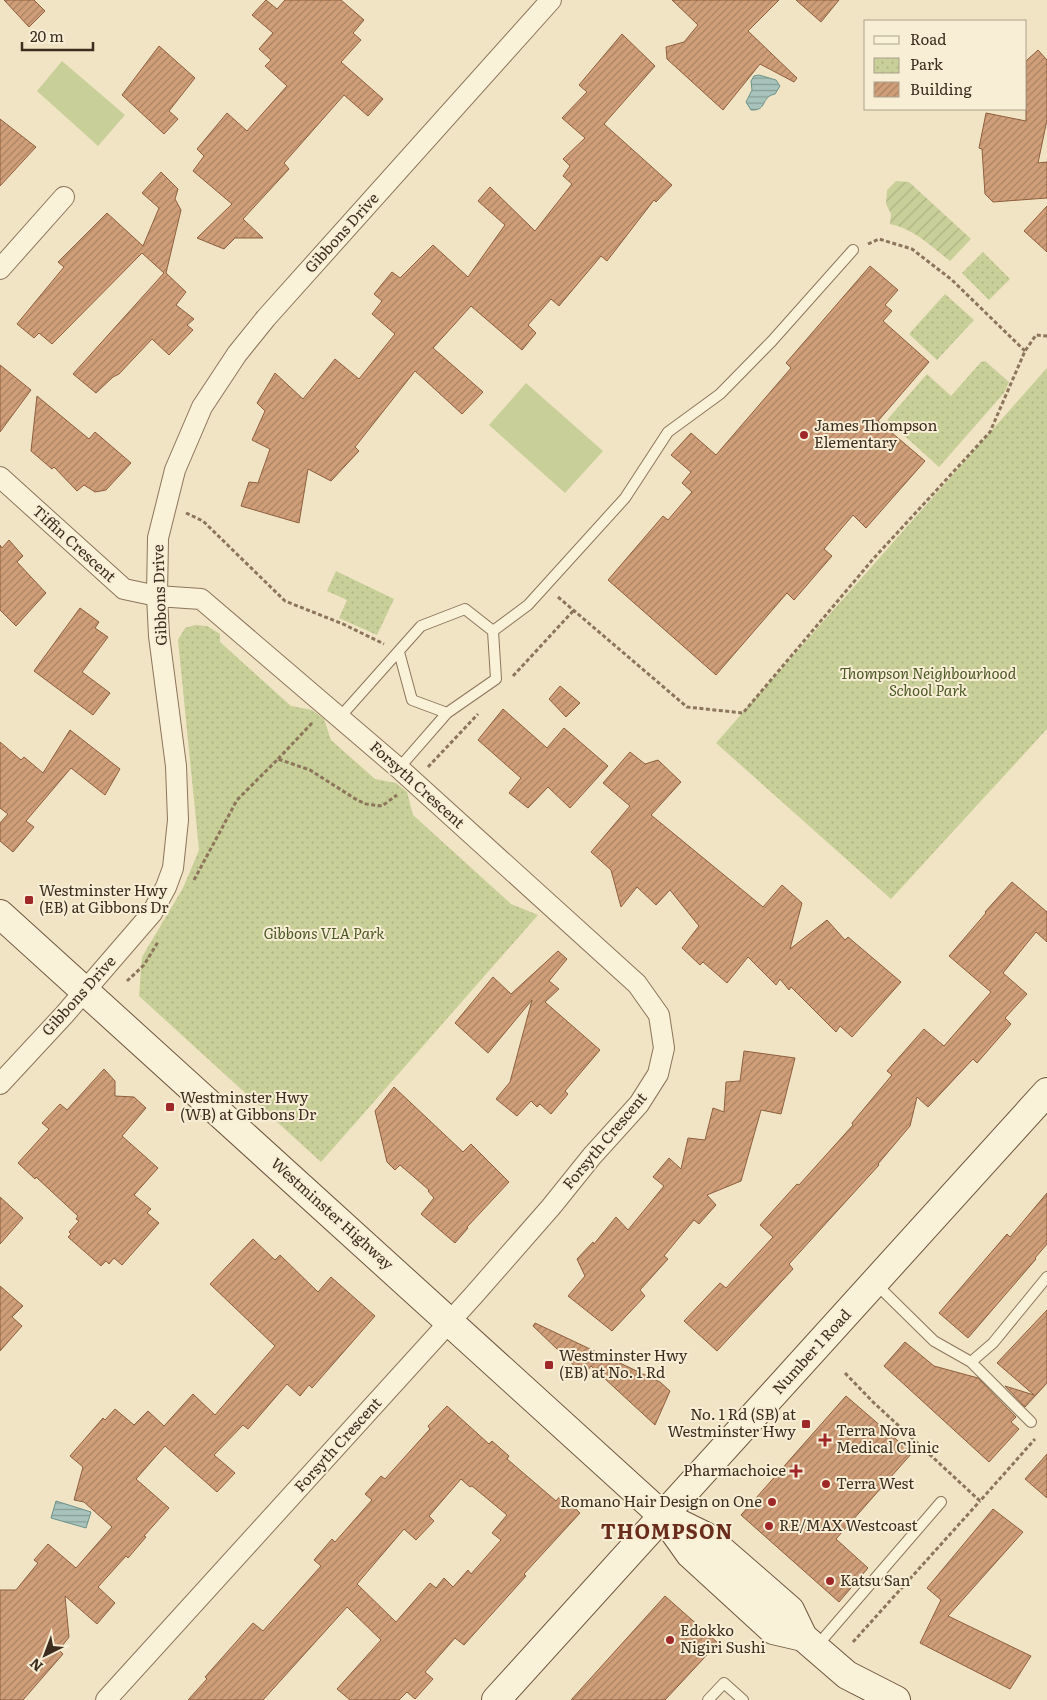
<svg xmlns="http://www.w3.org/2000/svg" width="1047" height="1700" font-family="Literata,serif">
<defs>
<pattern id="park-dots" width="8" height="8" patternUnits="userSpaceOnUse" patternTransform="scale(1.25)"><rect width="8" height="8" fill="#c8cf98"/><path d="M2 2h.1M6 6h.1" fill="none" stroke="#adb283" stroke-width="1.8" stroke-linecap="round"/></pattern>
<pattern id="garden-furrows" width="10" height="10" patternUnits="userSpaceOnUse" patternTransform="scale(1.25)"><rect width="10" height="10" fill="#c8cf98"/><path d="M-1 1l2-2M0 10L10 0M9 11l2-2" fill="none" stroke="#adb283"/></pattern>
<pattern id="water-rules" width="6" height="5" patternUnits="userSpaceOnUse" patternTransform="scale(1.25)"><rect width="6" height="5" fill="#a7c3bb"/><path d="M0 2.5h6" fill="none" stroke="#899f97"/></pattern>
<pattern id="building-hatch" width="6" height="6" patternUnits="userSpaceOnUse" patternTransform="scale(1.25)"><rect width="6" height="6" fill="#d09f79"/><path d="M-1 1l2-2M0 6l6-6M5 7l2-2" fill="none" stroke="#aa8263"/></pattern>
</defs>
<rect width="100%" height="100%" fill="#f0e4c5"/>
<path fill="#c8cf98" d="M 62,61 L 125,115 L 98,146 L 37,91 Z
M 526,383 L 603,451 L 565,493 L 489,425 Z"/>
<path fill="url(#park-dots)" d="M 983,252 L 1010,279 L 989,300 L 962,273 Z
M 945,294 L 974,320 L 937,360 L 909,334 Z
M 985,361 L 1009,382 L 1004,393 L 939,467 L 887,420 L 927,374 L 951,396 L 981,362 Z
M 1047,368 L 1047,729 L 891,899 L 716,743 Z
M 336,571 L 394,599 L 377,635 L 339,618 L 347,600 L 327,591 Z
M 195,625 L 207,626 L 220,634 L 220,642 L 291,706 L 312,710 L 324,719 L 331,740 L 375,779 L 396,783 L 407,792 L 413,815 L 511,904 L 538,915 L 321,1162 L 139,996 L 142,957 L 183,888 L 199,850 L 178,640 L 185,628 Z"/>
<path fill="url(#garden-furrows)" d="M 896,181 L 909,182 L 971,239 L 950,261 C 931,246 914,229 890,224 L 891,214 L 886,204 L 887,190 Z"/>
<path fill="url(#water-rules)" stroke="#6c938a" d="M 759,75 L 776,80 L 780,86 L 775,94 C 760,97 768,111 751,110 L 746,102 L 752,90 L 751,81 L 754,76 Z
M 56,1501 L 91,1512 L 86,1528 L 51,1518 Z"/>
<path fill="url(#building-hatch)" stroke="#8d5f3e" fill-rule="evenodd" d="M 4,0 L 34,0 L 45,11 L 29,27 Z
M 266,0 L 277,9 L 285,0 L 341,0 L 364,20 L 353,33 L 361,40 L 341,62 L 383,99 L 368,116 L 344,95 L 284,163 L 289,169 L 243,219 L 263,238 L 235,238 L 224,249 L 197,238 L 232,204 L 193,171 L 204,156 L 197,149 L 227,113 L 247,131 L 287,86 L 265,66 L 271,60 L 259,49 L 273,33 L 252,15 Z
M 672,0 L 779,0 L 748,31 L 797,78 L 794,82 L 760,64 L 723,110 L 667,59 L 666,47 L 684,42 L 698,25 Z
M 796,0 L 839,0 L 821,22 Z
M 622,34 L 655,66 L 604,124 L 672,185 L 656,202 L 654,200 L 607,261 L 601,256 L 559,306 L 551,299 L 528,325 L 536,333 L 522,350 L 471,306 L 433,348 L 483,392 L 462,414 L 415,371 L 355,447 L 359,451 L 331,481 L 308,469 L 299,523 L 241,506 L 249,482 L 258,483 L 270,449 L 252,440 L 265,411 L 257,403 L 275,373 L 303,399 L 335,359 L 359,379 L 395,334 L 372,314 L 382,301 L 374,294 L 392,272 L 400,278 L 433,245 L 468,277 L 505,225 L 478,201 L 490,187 L 535,231 L 572,184 L 563,176 L 570,166 L 563,159 L 585,138 L 562,118 L 587,92 L 579,85 Z
M 159,46 L 195,78 L 169,111 L 178,119 L 164,134 L 122,95 Z
M 1038,50 L 1047,60 L 1047,120 L 1038,163 L 1047,162 L 1047,198 L 993,202 L 985,194 L 982,149 L 979,148 L 986,113 L 1026,121 L 1026,61 Z
M 0,119 L 36,147 L 0,186 Z
M 161,172 L 178,189 L 175,199 L 181,210 L 166,273 L 186,292 L 176,305 L 194,319 L 187,325 L 193,330 L 169,355 L 152,339 L 119,374 L 113,377 L 96,393 L 73,374 L 164,273 L 142,253 L 52,344 L 39,333 L 34,338 L 17,324 L 64,267 L 58,262 L 107,213 L 143,246 L 159,208 L 142,193 Z
M 1047,206 L 1047,252 L 1024,231 Z
M 870,266 L 898,290 L 885,305 L 892,311 L 883,321 L 929,362 L 878,421 L 925,461 L 866,528 L 853,515 L 824,549 L 832,556 L 794,600 L 787,593 L 716,675 L 608,580 L 663,516 L 668,520 L 692,492 L 682,483 L 691,472 L 671,455 L 691,433 L 716,455 L 791,368 L 786,363 Z
M 0,365 L 31,390 L 0,432 Z
M 37,396 L 89,439 L 95,432 L 131,463 L 106,490 L 95,492 L 84,485 L 77,491 L 54,467 L 52,469 L 31,451 Z
M 9,540 L 23,556 L 17,562 L 46,593 L 16,626 L 0,610 L 0,545 L 2,548 Z
M 80,608 L 99,622 L 95,628 L 108,637 L 82,672 L 110,693 L 93,715 L 34,671 Z
M 560,686 L 580,703 L 566,717 L 549,699 Z
M 503,709 L 547,748 L 564,728 L 608,766 L 570,808 L 548,787 L 528,808 L 509,793 L 521,778 L 478,740 Z
M 70,730 L 120,769 L 105,795 L 71,768 L 26,821 L 34,827 L 13,852 L 0,841 L 0,823 L 8,814 L 0,808 L 0,742 L 21,760 L 24,757 L 43,773 Z
M 630,752 L 645,764 L 658,760 L 681,782 L 651,815 L 763,907 L 782,885 L 802,903 L 790,949 L 827,920 L 845,940 L 848,937 L 901,982 L 852,1037 L 840,1026 L 836,1032 L 791,987 L 789,990 L 780,979 L 776,985 L 748,957 L 727,983 L 703,962 L 700,965 L 682,948 L 699,926 L 670,890 L 656,905 L 637,887 L 621,907 L 611,870 L 591,852 L 630,806 L 603,783 Z
M 1012,882 L 1047,912 L 1047,942 L 1036,932 L 1003,973 L 1027,994 L 1005,1018 L 1011,1024 L 977,1063 L 973,1059 L 928,1107 L 917,1097 L 910,1126 L 878,1164 L 879,1165 L 789,1264 L 793,1269 L 717,1351 L 684,1321 L 720,1283 L 726,1288 L 773,1237 L 760,1225 L 797,1184 L 799,1185 L 853,1125 L 852,1123 L 892,1075 L 887,1071 L 924,1029 L 944,1046 L 991,992 L 949,956 L 986,913 L 985,912 Z
M 558,951 L 567,959 L 549,981 L 559,989 L 545,1002 L 600,1050 L 565,1091 L 568,1094 L 551,1114 L 540,1104 L 537,1107 L 531,1101 L 517,1116 L 496,1099 L 510,1082 L 532,1000 L 488,1053 L 455,1023 L 493,977 L 511,994 Z
M 744,1051 L 795,1058 L 781,1114 L 761,1110 L 741,1181 L 707,1195 L 716,1205 L 699,1224 L 694,1220 L 678,1239 L 664,1256 L 668,1259 L 640,1290 L 645,1296 L 612,1331 L 568,1296 L 585,1276 L 577,1259 L 593,1242 L 594,1244 L 616,1217 L 628,1230 L 664,1186 L 653,1177 L 669,1158 L 681,1169 L 688,1138 L 705,1140 L 713,1108 L 724,1112 L 726,1082 L 740,1081 Z
M 104,1069 L 115,1081 L 115,1096 L 134,1097 L 146,1108 L 122,1136 L 158,1168 L 134,1195 L 151,1209 L 147,1213 L 159,1223 L 122,1265 L 114,1258 L 109,1264 L 106,1261 L 101,1266 L 68,1237 L 71,1234 L 69,1232 L 79,1221 L 76,1219 L 78,1216 L 36,1177 L 35,1179 L 18,1163 L 49,1129 L 42,1123 L 60,1104 L 67,1110 Z
M 394,1087 L 463,1152 L 471,1144 L 509,1182 L 467,1227 L 468,1228 L 455,1243 L 421,1214 L 434,1198 L 428,1191 L 429,1190 L 400,1165 L 395,1170 L 387,1162 L 375,1111 Z
M 1047,1193 L 1047,1244 L 1035,1258 L 1036,1259 L 968,1338 L 939,1313 L 1007,1234 L 1010,1237 Z
M 0,1197 L 23,1218 L 0,1244 Z
M 253,1239 L 275,1260 L 280,1255 L 318,1292 L 331,1277 L 375,1316 L 312,1388 L 309,1385 L 300,1396 L 287,1384 L 248,1429 L 243,1425 L 214,1455 L 235,1473 L 217,1492 L 165,1446 L 136,1479 L 169,1508 L 144,1536 L 146,1537 L 128,1558 L 126,1556 L 98,1587 L 115,1603 L 97,1624 L 65,1596 L 69,1637 L 59,1650 L 63,1654 L 23,1700 L 0,1700 L 0,1590 L 16,1590 L 38,1563 L 34,1560 L 48,1544 L 76,1568 L 112,1527 L 84,1502 L 74,1500 L 83,1467 L 70,1456 L 103,1418 L 105,1420 L 115,1409 L 134,1425 L 148,1411 L 164,1426 L 193,1394 L 215,1415 L 275,1346 L 210,1284 Z
M 0,1286 L 23,1306 L 12,1317 L 22,1326 L 0,1351 Z
M 1047,1310 L 1047,1383 L 1025,1407 L 1005,1386 L 1034,1395 L 997,1363 Z
M 535,1323 L 660,1382 L 670,1391 L 655,1425 L 591,1366 L 584,1375 L 533,1326 Z
M 905,1342 L 934,1366 L 978,1378 L 1016,1417 L 1011,1422 L 1019,1429 L 989,1462 L 884,1366 Z
M 846,1396 L 912,1453 L 836,1539 L 868,1568 L 839,1602 L 741,1515 Z
M 447,1406 L 489,1444 L 492,1441 L 509,1456 L 507,1459 L 556,1501 L 561,1495 L 580,1513 L 524,1574 L 526,1576 L 464,1645 L 455,1638 L 425,1672 L 433,1679 L 415,1699 L 407,1692 L 399,1700 L 350,1700 L 337,1689 L 381,1640 L 347,1607 L 263,1700 L 188,1700 L 207,1679 L 205,1677 L 253,1623 L 263,1631 L 321,1566 L 314,1560 L 332,1539 L 335,1542 L 372,1500 L 365,1494 L 381,1476 L 385,1479 L 430,1429 L 428,1426 ZM 461,1479 L 470,1487 L 472,1486 L 507,1515 L 492,1533 L 501,1540 L 471,1574 L 468,1570 L 453,1587 L 444,1578 L 436,1588 L 430,1583 L 396,1622 L 357,1584 L 404,1529 L 416,1540 L 434,1521 L 429,1516 Z
M 1047,1454 L 1047,1498 L 1025,1479 Z
M 993,1509 L 1023,1532 L 948,1616 L 1031,1656 L 1010,1689 L 920,1643 L 941,1600 L 927,1588 Z
M 665,1596 L 718,1643 L 665,1700 L 571,1700 Z"/>
<g fill="none" stroke-linecap="round" stroke-linejoin="round">
<g stroke="#8c755a" stroke-width="12">
<path id="lane" d="M 493,631 L 528,605 L 625,498 L 668,432 L 720,394 L 772,341 L 853,250
M 399,652 L 412,700 L 447,713
M 340,717 L 421,626 L 465,609 L 493,631 L 496,679 L 447,713 L 399,768
M 876,1284 L 934,1341 L 971,1362 L 1031,1422
M 971,1362 L 993,1343 L 1047,1277
M 816,1647 L 941,1502
M 708,1700 L 724,1683 L 743,1700"/>
</g>
<g stroke="#8c755a" stroke-width="22">
<path id="street" d="M 0,269 L 64,197
M 0,477 L 124,589 L 157,596 L 201,599 L 402,771 L 637,984 L 659,1015 L 664,1048 L 658,1074 L 639,1104 L 592,1156 L 551,1207 L 473,1296 L 106,1700
M 0,1084 L 64,1015 L 152,913 L 166,887 L 173,868 L 178,820 L 176,766 L 159,636 L 157,596 L 158,538 L 175,470 L 202,407 L 237,354 L 266,318 L 551,0"/>
</g>
<g stroke="#6e563d" stroke-width="30">
<path id="secondary" d="M 0,914 L 663,1516 L 690,1554 L 773,1630 L 803,1637
M 664,1516 L 705,1536 L 790,1610 L 803,1637 L 847,1675 L 896,1700
M 496,1700 L 1047,1092"/>
</g>
<path stroke="#8c755a" stroke-width="3" stroke-dasharray="4 2.5" stroke-linecap="butt" d="M 868,244 L 879,239 L 912,249 L 952,280 L 1025,351
M 186,513 L 203,521 L 285,601 L 343,624 L 384,644
M 558,597 L 687,707 L 743,713 L 874,558 L 990,432 L 1025,351 L 1036,335 L 1047,336
M 513,676 L 574,610
M 278,759 L 312,723
M 428,767 L 478,714
M 194,880 L 237,800 L 278,759 L 310,770 L 357,800 L 366,804 L 382,806 L 397,795
M 127,981 L 144,965 L 158,942
M 845,1373 L 873,1402 L 980,1501 L 1035,1439
M 853,1642 L 980,1501"/>
<use href="#lane" stroke="#faf1d9" stroke-width="10"/>
<use href="#street" stroke="#faf1d9" stroke-width="20"/>
<use href="#secondary" stroke="#faf1d9" stroke-width="28"/>
</g>
<g fill="#9e2827" stroke="#f7eed5" stroke-width="2">
<circle cx="804" cy="435" r="5"/>
<rect x="24" y="895" width="10" height="10" rx="2.5"/>
<rect x="165" y="1102" width="10" height="10" rx="2.5"/>
<rect x="544" y="1360" width="10" height="10" rx="2.5"/>
<rect x="801" y="1419" width="10" height="10" rx="2.5"/>
<path d="M822.5 1432.5h5v5h5v5h-5v5h-5v-5h-5v-5h5z"/>
<path d="M793.5 1463.5h5v5h5v5h-5v5h-5v-5h-5v-5h5z"/>
<circle cx="826" cy="1484" r="5"/>
<circle cx="772" cy="1502" r="5"/>
<circle cx="769" cy="1526" r="5"/>
<circle cx="830" cy="1581" r="5"/>
<circle cx="670" cy="1640" r="5"/>
</g>
<g text-anchor="middle" stroke-width="4" stroke-linejoin="round" paint-order="stroke">
<g font-size="15" fill="#3c2d1e" stroke="#f7eed5">
<text transform="translate(342 233) rotate(-48)" y="5">Gibbons Drive</text>
<text transform="translate(74 544) rotate(42)" y="5">Tiffin Crescent</text>
<text transform="translate(160 595) rotate(-92)" y="5">Gibbons Drive</text>
<text transform="translate(417 785) rotate(42)" y="5">Forsyth Crescent</text>
<text transform="translate(79 996) rotate(-48)" y="5">Gibbons Drive</text>
<text transform="translate(605 1141) rotate(-50)" y="5">Forsyth Crescent</text>
<text transform="translate(332 1214) rotate(42)" y="5">Westminster Highway</text>
<text transform="translate(812 1352) rotate(-48)" y="5">Number 1 Road</text>
<text transform="translate(338 1445) rotate(-48)" y="5">Forsyth Crescent</text>
</g>
<g font-size="15" fill="#3c2d1e" stroke="#f7eed5" text-anchor="start">
<text x="814" y="431">James Thompson<tspan x="814" dy="17">Elementary</tspan></text>
<text x="39" y="896">Westminster Hwy<tspan x="39" dy="17">(EB) at Gibbons Dr</tspan></text>
<text x="180" y="1103">Westminster Hwy<tspan x="180" dy="17">(WB) at Gibbons Dr</tspan></text>
<text x="559" y="1361">Westminster Hwy<tspan x="559" dy="17">(EB) at No. 1 Rd</tspan></text>
<text x="796" y="1420" text-anchor="end">No. 1 Rd (SB) at<tspan x="796" dy="17">Westminster Hwy</tspan></text>
<text x="836" y="1436">Terra Nova<tspan x="836" dy="17">Medical Clinic</tspan></text>
<text x="786" y="1476" text-anchor="end">Pharmachoice</text>
<text x="836" y="1489">Terra West</text>
<text x="762" y="1507" text-anchor="end">Romano Hair Design on One</text>
<text x="779" y="1531">RE/MAX Westcoast</text>
<text x="840" y="1586">Katsu San</text>
<text x="680" y="1636">Edokko<tspan x="680" dy="17">Nigiri Sushi</tspan></text>
</g>
<g font-size="15" font-style="italic" fill="#4b5924" stroke="#f7eed5">
<text x="928" y="679">Thompson Neighbourhood<tspan x="928" dy="17">School Park</tspan></text>
<text x="324" y="939">Gibbons VLA Park</text>
</g>
<g font-size="20" font-weight="bold" letter-spacing="1" fill="#6a2d1c" stroke="#f7eed5">
<text x="667" y="1539">THOMPSON</text>
</g>
</g>
<rect x="864" y="20" width="162" height="90" fill="#f7eed5" stroke="#aca18c"/>
<rect x="874" y="36" width="25" height="8" fill="#faf1d9" stroke="#aca18c"/>
<text x="910" y="45" font-size="15" fill="#3c2d1e">Road</text>
<rect x="874" y="58" width="25" height="15" fill="url(#park-dots)" stroke="#aca18c"/>
<text x="910" y="70" font-size="15" fill="#3c2d1e">Park</text>
<rect x="874" y="82" width="25" height="15" fill="url(#building-hatch)" stroke="#aca18c"/>
<text x="910" y="95" font-size="15" fill="#3c2d1e">Building</text>
<g transform="translate(45 1655) rotate(222)" stroke="#f7eed5" stroke-width="4" paint-order="stroke">
<path d="M0-4L9 19L0 12L-9 19Z" fill="#3c2d1e"/>
<text y="-8" font-size="14" font-weight="bold" text-anchor="middle" fill="#3c2d1e">N</text>
</g>
<path d="M22 42v8h71v-8" fill="none" stroke="#3c2d1e" stroke-width="2.5"/>
<text x="30" y="42" font-size="15" fill="#3c2d1e" stroke="#f7eed5" stroke-width="4" paint-order="stroke">20 m</text>
</svg>
